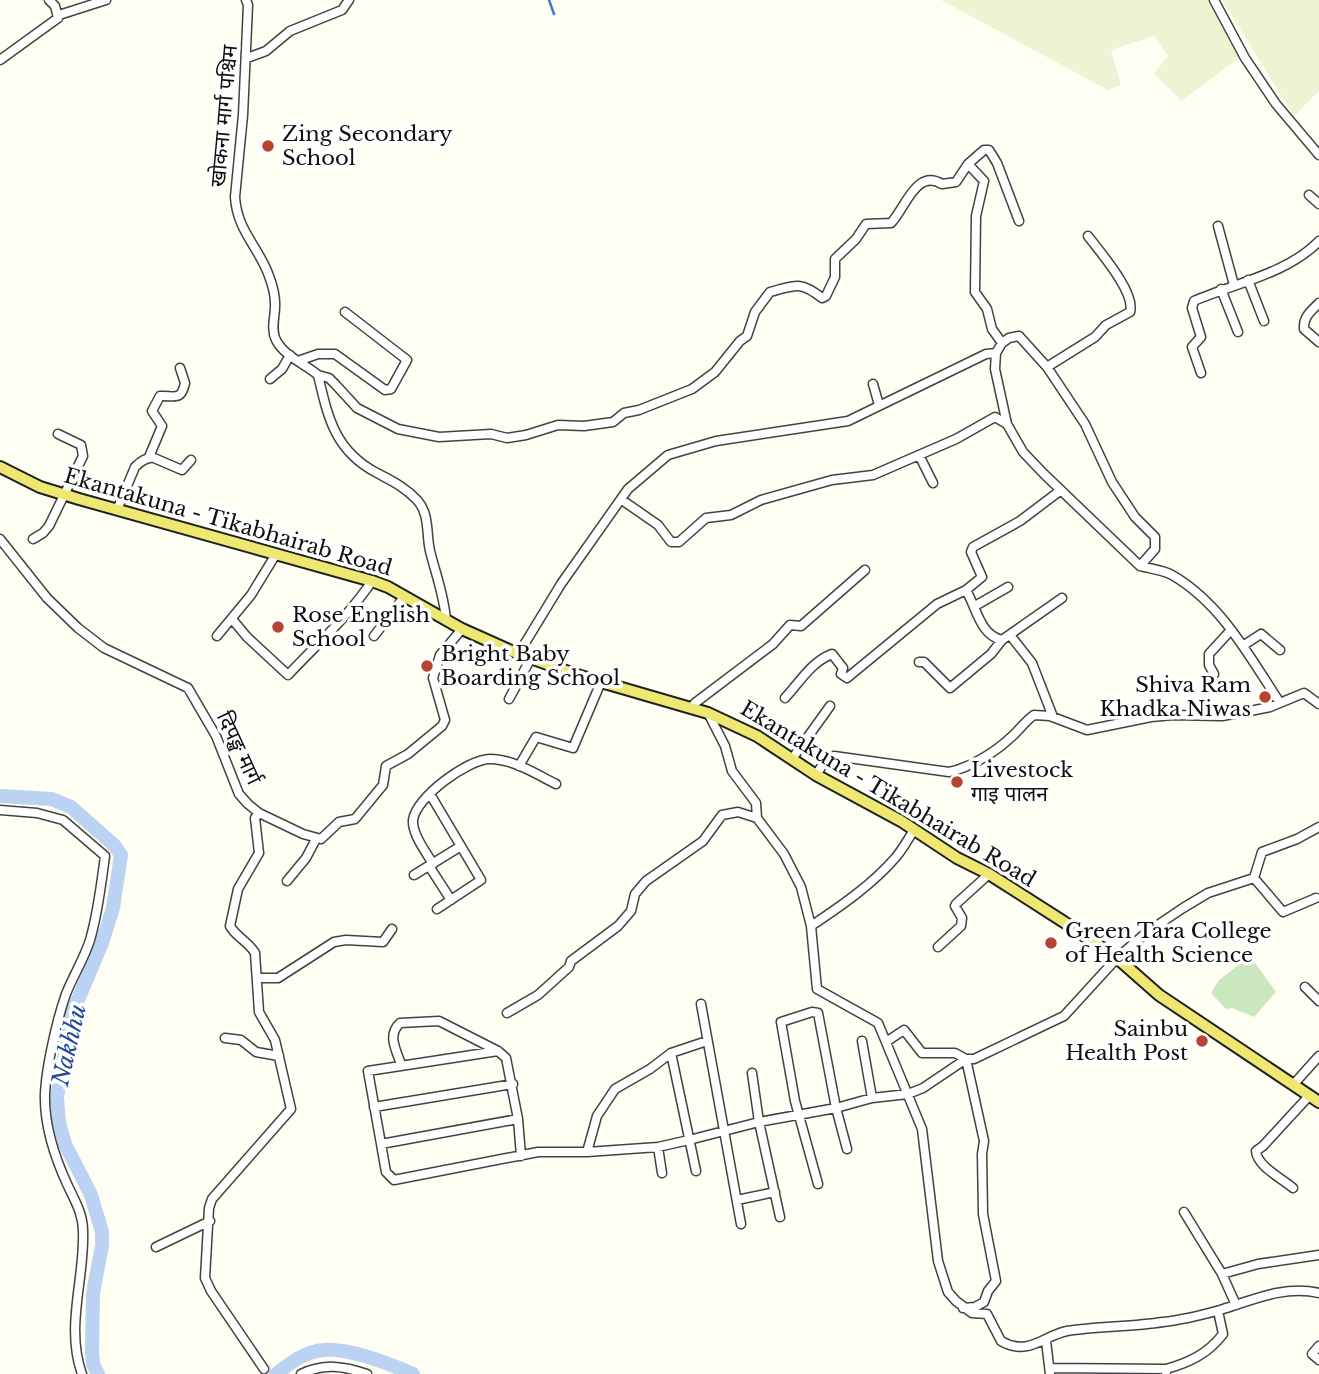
<svg xmlns="http://www.w3.org/2000/svg" width="1319" height="1374" font-family="'Libre Baskerville','Noto Sans Devanagari',serif">
<rect width="100%" height="100%" fill="#fefef3"/>
<path fill="#eff3d4" d="M 941,0 L 1208,0 L 1241,56 L 1182,101 L 1154,74 L 1168,56 L 1154,36 L 1111,50 L 1121,85 L 1108,90 Z
M 1222,0 L 1319,0 L 1319,91 L 1294,116 Z"/>
<path fill="#cbe7be" d="M 1250,956 L 1276,992 L 1254,1017 L 1232,1008 L 1226,1009 L 1211,993 L 1219,980 Z"/>
<g fill="none" stroke-linecap="round" stroke-linejoin="round">
<path stroke="#4779c3" stroke-width="2.5" d="M 549,0 L 554,14"/>
<path stroke="#bbd2f2" stroke-width="14" d="M 0,796 L 52,799 L 71,807 L 114,845 L 121,855 L 113,908 L 102,943 L 72,1014 L 57,1097 L 59,1122 L 65,1144 L 91,1195 L 102,1232 L 102,1246 L 93,1293 L 92,1351 L 93,1364 L 98,1374
M 276,1374 C 290,1363 306,1351 324,1350 C 350,1348 390,1364 413,1374"/>
<g stroke="#424242" stroke-width="11">
<path id="minor" d="M 49,0 L 55,6 L 58,18
M 246,0 L 248,5 L 243,115 L 235,197 C 237,231 259,247 269,276 C 272,284 275,295 275,303 C 276,315 270,328 276,340 C 284,356 305,364 318,375 C 328,418 335,451 377,473 C 392,481 405,487 417,500 C 430,514 426,534 430,551 C 436,575 444,595 446,620
M 1214,0 L 1245,58 L 1276,104 L 1319,155
M 247,58 L 266,51 L 290,31 L 342,10 L 349,0
M 0,60 L 58,18 L 59,15 L 106,0
M 968,164 L 984,181 L 976,216 L 975,292 L 987,309 L 992,329 L 1002,343 L 996,353 L 995,369 L 1007,424 L 1023,452 L 1044,474 L 1140,566
M 1309,195 L 1319,204
M 1218,226 L 1234,285
M 1248,280 L 1264,321
M 1221,289 L 1238,332
M 1319,303 C 1311,311 1303,317 1304,329 L 1319,342
M 1002,343 L 1009,338 L 1019,336 L 1047,367 L 1085,424 L 1112,482 L 1135,517 L 1155,537 L 1155,549 L 1140,566 C 1151,569 1163,570 1172,575 C 1221,603 1250,657 1280,703
M 298,361 L 318,354 L 335,354 L 385,390 L 391,389 L 407,360 L 345,312
M 1047,367 L 1095,337 L 1106,325 L 1130,312 C 1136,293 1100,252 1088,236
M 1201,373 L 1192,347 L 1201,337 L 1192,308 L 1194,301 C 1235,283 1287,274 1319,241
M 318,375 L 329,378 L 335,384 L 357,408 L 398,429 L 439,437 L 491,434 L 507,438 L 526,435 L 558,425 L 584,426 L 613,422 L 624,413 L 639,410 L 692,389 L 715,372 L 740,341 L 747,336 L 755,312 L 770,292 C 796,285 801,281 822,298 L 826,296 L 835,277 L 835,259 L 856,239 L 866,224 L 891,223 C 905,209 916,168 942,184 L 956,182 L 968,164 L 984,150 L 989,150 L 997,163 L 1019,221
M 270,379 L 282,369 L 290,355
M 873,384 L 879,405
M 919,455 L 933,483
M 149,457 L 162,426 L 152,411 L 160,396 C 174,395 181,402 185,383 L 180,368
M 622,500 L 658,525 L 671,542 L 679,542 L 706,518 L 731,515 L 761,500 L 832,480 L 873,475 L 956,439 L 995,417 L 1007,424
M 117,510 L 135,467 C 140,462 147,457 154,458 L 182,470 L 191,460
M 0,539 L 47,598 L 78,628 L 104,648 L 188,688 L 216,736 L 239,794 L 248,804 L 259,813 L 255,818 L 259,853 L 238,889 L 230,926 C 236,937 249,942 255,953 L 259,1012 L 275,1040 L 291,1109 L 212,1199 L 209,1208 L 205,1278 L 211,1291 L 264,1369
M 33,539 L 43,533 L 49,526 L 83,456 L 81,445 L 58,434
M 966,590 L 982,577 L 971,552 L 973,547 L 1020,521 L 1061,490
M 975,606 L 1008,587
M 232,619 L 247,637 L 288,675 C 317,644 348,617 372,581
M 1010,635 L 1032,663 L 1053,717
M 217,636 L 251,595 L 276,554
M 374,636 L 404,597
M 1244,645 L 1261,634 L 1280,650
M 519,653 L 561,584 L 628,489 L 668,455 L 716,441 L 848,421 L 986,354 L 996,353
M 919,662 L 924,662 L 950,688 L 991,654 L 1002,640
M 1214,674 L 1209,665 L 1209,654 L 1231,630
M 785,698 C 800,682 811,662 832,654 L 843,668 L 841,674 L 847,678 L 937,604 L 966,590 C 977,609 980,635 1002,640 L 1062,598
M 509,699 L 531,658
M 691,708 L 695,703 L 773,644 L 790,625 L 801,626 L 865,570
M 708,713 L 725,746 L 732,771 L 756,803 L 757,818 L 784,854 L 801,887 L 811,926 L 817,989 L 878,1023 L 922,1129 L 938,1261 L 948,1292 L 956,1301 L 972,1313 L 987,1314 L 1001,1341 C 1028,1357 1045,1335 1067,1331 C 1099,1326 1131,1327 1163,1322 C 1182,1320 1202,1315 1220,1310 C 1252,1300 1285,1285 1319,1293
M 792,759 L 830,706
M 519,766 L 536,737 L 573,748 L 601,682
M 816,775 L 823,764 L 834,756 L 949,772 C 969,768 994,753 1009,739 C 1018,732 1024,722 1034,715 L 1050,716 L 1087,730 L 1151,717 L 1173,715 L 1222,716 L 1245,712 L 1270,707 L 1304,693 L 1319,704
M 430,794 L 481,880 L 437,909
M 0,810 L 37,813 L 63,820 L 105,856 C 101,885 98,913 90,940 C 84,959 73,976 66,994 C 57,1019 46,1068 45,1094 C 44,1126 54,1156 68,1186 C 75,1201 83,1214 83,1231 C 85,1278 65,1327 82,1374
M 259,813 L 303,834 L 321,839 L 339,822 L 355,819 L 383,785 L 386,766 L 408,754 L 442,726 L 445,720 L 433,678 L 440,655 L 462,629
M 433,864 C 426,852 412,834 413,820 C 416,797 468,759 490,759 C 513,759 536,774 556,784
M 429,866 L 451,900
M 414,875 L 461,846
M 1254,878 L 1283,912 L 1316,898
M 287,881 L 306,858 L 316,839
M 811,926 C 841,906 873,884 896,857 C 903,849 908,839 914,830
M 938,947 L 961,926 L 962,918 L 955,906 L 956,904 L 989,874
M 257,978 L 278,978 L 334,942 L 346,940 L 383,942 L 392,929
M 1305,987 L 1319,1001
M 701,1004 L 741,1224
M 507,1013 L 538,995 L 569,967 L 571,961 L 618,926 L 631,911 L 635,894 L 646,881 L 703,841 L 722,815 L 738,812 L 757,818
M 225,1038 L 241,1040 L 256,1052 L 279,1056
M 862,1041 L 872,1098
M 886,1042 L 904,1030 L 922,1053 L 955,1053 L 966,1059 L 974,1059 L 1064,1016 L 1117,958 L 1146,933 L 1183,908 L 1208,893 L 1254,878 L 1262,852 L 1297,839 L 1319,827
M 498,1051 L 368,1071 L 386,1172 L 394,1180 L 538,1152 L 587,1152 L 658,1147 L 689,1140 L 759,1122 L 836,1108 L 872,1098 L 908,1094 L 923,1088 L 966,1059 L 984,1141 L 982,1154 L 983,1214 L 996,1281 L 988,1291 L 984,1302 L 975,1307 L 963,1308
M 671,1053 L 696,1171
M 401,1064 C 396,1050 387,1035 400,1023 L 439,1021 L 498,1051 L 506,1058 L 518,1119 L 521,1156
M 752,1073 L 759,1122 L 780,1217
M 1293,1085 L 1319,1056
M 374,1107 L 513,1084
M 381,1144 L 518,1119
M 658,1147 L 662,1173
M 587,1152 L 597,1116 L 615,1089 L 650,1069 L 671,1053 L 707,1041
M 818,1184 L 795,1101 L 781,1022 L 812,1012 L 818,1013 L 836,1108 L 847,1149
M 1293,1188 C 1281,1178 1257,1166 1256,1151 L 1263,1146 L 1309,1096
M 737,1200 L 775,1192
M 1184,1212 L 1222,1274
M 156,1247 L 210,1221
M 1236,1305 L 1222,1274 L 1258,1264 L 1319,1255
M 1046,1341 L 1050,1374
M 1319,1346 L 1312,1354 L 1319,1360
M 1050,1368 L 1166,1369
M 1166,1372 L 1166,1369 C 1188,1363 1208,1354 1223,1334 L 1218,1311
M 301,1374 C 324,1363 344,1366 367,1374"/>
</g>
<g stroke="#202020" stroke-width="14">
<path id="major" d="M 0,467 L 40,487 L 79,499 L 372,581 L 388,587 L 462,629 L 509,650 L 577,675 L 708,713 L 757,736 L 816,775 L 901,821 L 957,858 L 989,874 L 1064,922 L 1117,958 L 1159,995 L 1319,1102"/>
</g>
<use href="#minor" stroke="#fff" stroke-width="8"/>
<use href="#major" stroke="#eee873" stroke-width="10"/>
</g>
<g fill="#b54531" stroke="#fff" stroke-width="2.5">
<circle cx="268" cy="146" r="7"/>
<circle cx="278" cy="627" r="7"/>
<circle cx="427" cy="666" r="7"/>
<circle cx="1265" cy="697" r="7"/>
<circle cx="957" cy="782" r="7"/>
<circle cx="1051" cy="943" r="7"/>
<circle cx="1202" cy="1041" r="7"/>
</g>
<g text-anchor="middle" stroke-width="7" stroke-linejoin="round" paint-order="stroke">
<g font-size="21" fill="#0f0f0f" stroke="#fff">
<text transform="translate(224 116) rotate(-85)" y="7">खोकना मार्ग पश्चिम</text>
<text transform="translate(228 522) rotate(16)" y="7">Ekantakuna - Tikabhairab Road</text>
<text transform="translate(239 748) rotate(65)" y="7">दिपङ्ख मार्ग</text>
<text transform="translate(888 794) rotate(31)" y="7">Ekantakuna - Tikabhairab Road</text>
</g>
<g font-size="21" fill="#0f0f0f" stroke="#fff" text-anchor="start">
<text x="282" y="141">Zing Secondary<tspan x="282" dy="24">School</tspan></text>
<text x="292" y="622">Rose English<tspan x="292" dy="24">School</tspan></text>
<text x="441" y="661">Bright Baby<tspan x="441" dy="24">Boarding School</tspan></text>
<text x="1251" y="692" text-anchor="end">Shiva Ram<tspan x="1251" dy="24">Khadka Niwas</tspan></text>
<text x="971" y="777">Livestock<tspan x="971" dy="24">गाइ पालन</tspan></text>
<text x="1065" y="938">Green Tara College<tspan x="1065" dy="24">of Health Science</tspan></text>
<text x="1188" y="1036" text-anchor="end">Sainbu<tspan x="1188" dy="24">Health Post</tspan></text>
</g>
<g font-size="23" font-style="italic" fill="#214d98" stroke="#fff">
<text transform="translate(69 1045) rotate(-77)" y="8">Nakhhu</text>
</g>
</g>
</svg>
